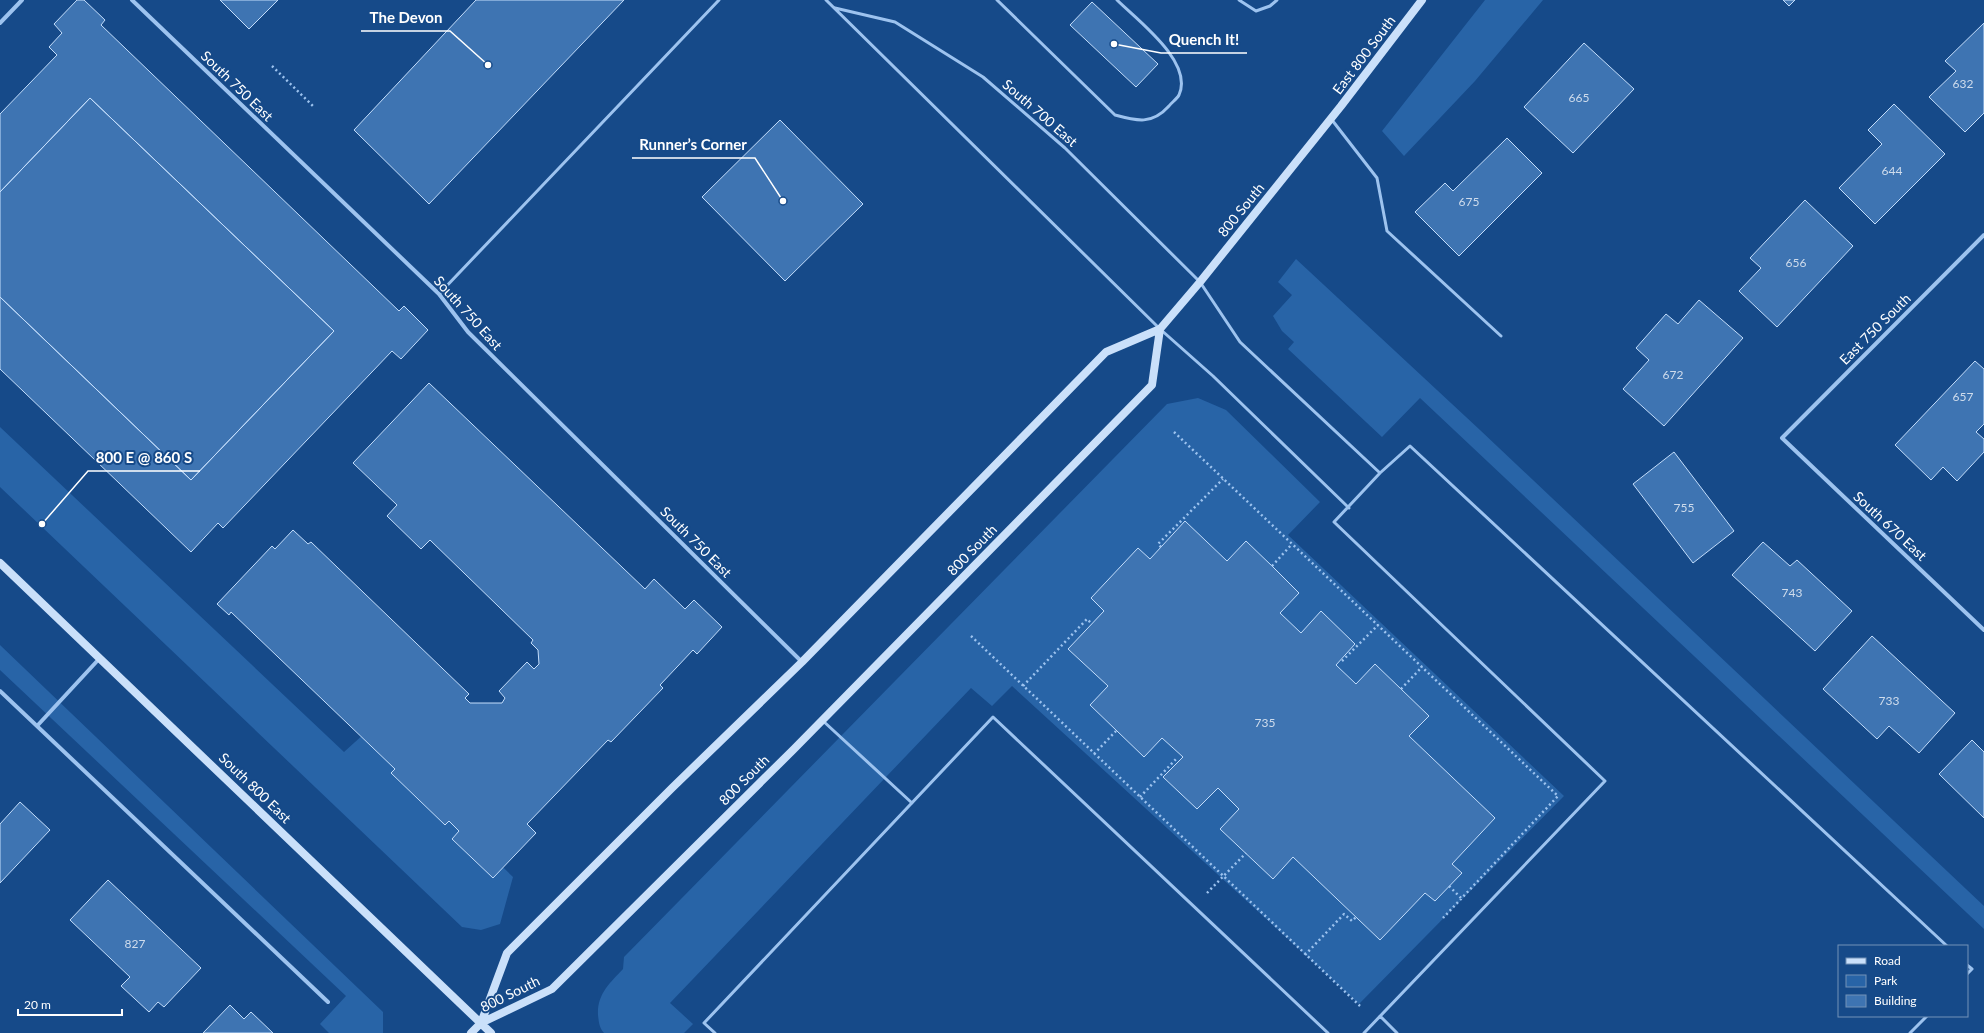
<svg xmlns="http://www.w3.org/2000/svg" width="1984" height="1033" font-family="Lato,sans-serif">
<rect width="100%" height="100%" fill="#164a89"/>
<path fill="#2864a7" d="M 1485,0 L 1543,0 L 1475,81 L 1404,156 L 1382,131 Z
M 1296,259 L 1480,430 L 1984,906 L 1984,929 L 1420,398 L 1382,437 L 1288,349 L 1294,342 L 1282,331 L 1273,316 L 1292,295 L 1278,282 Z
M 1198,398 L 1226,410 L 1320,502 L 1288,535 L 1564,796 L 1359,1004 L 1012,686 L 992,706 L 971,688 L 670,1003 L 693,1024 L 684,1033 L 604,1033 C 599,1027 599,1023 598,1015 C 597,994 610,983 623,969 L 624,957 L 1167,404 Z
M 0,427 L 344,752 L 365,733 L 513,877 L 500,924 L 481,930 L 462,927 L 0,487 Z
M 0,645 L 383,1012 L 383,1033 L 329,1033 L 320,1024 L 346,996 L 0,670 Z"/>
<path fill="#3e74b2" stroke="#c3ddfb" d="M 77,0 L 84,0 L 105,20 L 101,25 L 399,311 L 404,306 L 428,330 L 401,359 L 392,351 L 223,528 L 218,523 L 191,552 L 0,369 L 0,297 L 191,480 L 334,331 L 90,98 L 0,192 L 0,114 L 57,55 L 49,47 L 62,33 L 54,24 Z
M 220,0 L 278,0 L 249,29 Z
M 476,0 L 624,0 L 429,204 L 354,130 Z
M 1783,0 L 1795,0 L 1789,6 Z
M 1092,2 L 1158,64 L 1136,87 L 1070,25 Z
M 1984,23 L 1984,113 L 1965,132 L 1929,97 L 1956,71 L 1945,61 Z
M 1584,43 L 1634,89 L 1573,153 L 1524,107 Z
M 90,98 L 334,331 L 191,480 L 0,297 L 0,192 Z
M 1894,104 L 1945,154 L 1875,224 L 1839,188 L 1882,144 L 1868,130 Z
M 780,120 L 863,204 L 785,281 L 702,197 Z
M 1507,138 L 1542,173 L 1459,256 L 1415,212 L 1445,183 L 1453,191 Z
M 1805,200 L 1853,246 L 1777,327 L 1739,291 L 1761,268 L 1750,258 Z
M 1699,300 L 1743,338 L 1664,426 L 1623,389 L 1649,360 L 1636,348 L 1666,314 L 1678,324 Z
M 1975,361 L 1984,369 L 1984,424 L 1976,432 L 1984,439 L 1984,452 L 1957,481 L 1943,467 L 1931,480 L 1895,445 Z
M 429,383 L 645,589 L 654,579 L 685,609 L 694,600 L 722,627 L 697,654 L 693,650 L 660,685 L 663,688 L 611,742 L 608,740 L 527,824 L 536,833 L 493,878 L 452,839 L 459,831 L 449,821 L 445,825 L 391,773 L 395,769 L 231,612 L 229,615 L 217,604 L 272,546 L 275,549 L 293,530 L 308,544 L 311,542 L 469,694 L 465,698 L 470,703 L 502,703 L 505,698 L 499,691 L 527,662 L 534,669 L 539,664 L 538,650 L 531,643 L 533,640 L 430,540 L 421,549 L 387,516 L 397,505 L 353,463 Z
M 1674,452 L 1734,531 L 1693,563 L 1633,484 Z
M 1185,521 L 1227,561 L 1246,541 L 1272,566 L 1299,593 L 1280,613 L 1301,633 L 1321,611 L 1355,644 L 1336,665 L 1356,684 L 1375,664 L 1401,689 L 1429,716 L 1409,736 L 1495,818 L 1452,864 L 1462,873 L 1435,901 L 1425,893 L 1380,940 L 1293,857 L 1273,879 L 1220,829 L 1239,809 L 1218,788 L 1197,809 L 1163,777 L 1183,757 L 1162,738 L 1144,757 L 1090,705 L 1108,686 L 1068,649 L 1104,611 L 1091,598 L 1138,548 L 1150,559 Z
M 1763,542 L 1790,566 L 1797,560 L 1852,611 L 1815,651 L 1732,575 Z
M 1872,636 L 1955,713 L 1919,753 L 1889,726 L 1877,739 L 1823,689 Z
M 1972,740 L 1984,752 L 1984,818 L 1939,774 Z
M 20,802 L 50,830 L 0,883 L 0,824 Z
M 108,880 L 201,968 L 164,1007 L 158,1002 L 149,1012 L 121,986 L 130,977 L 70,920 Z
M 230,1005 L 244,1019 L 251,1012 L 273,1033 L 203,1033 Z"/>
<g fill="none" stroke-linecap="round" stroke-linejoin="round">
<path stroke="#9dc3ef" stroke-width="2.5" stroke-dasharray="2 3" stroke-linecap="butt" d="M 272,66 L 314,107
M 1174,432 L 1558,796 L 1443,918
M 1161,547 L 1158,544 L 1223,479
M 1272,566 L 1292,544
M 971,636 L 1360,1006
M 1342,661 L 1378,625
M 1023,686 L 1087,619 L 1092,624
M 1401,689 L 1422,667
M 1094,754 L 1116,731
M 1140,797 L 1177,758
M 1449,886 L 1461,898
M 1207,893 L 1246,853
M 1305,955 L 1344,914 L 1352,921 L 1356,917"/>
<path stroke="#9dc3ef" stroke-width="3" d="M 826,0 L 1160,329 L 1213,376 L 1349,508
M 997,0 L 1115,115 C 1137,121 1152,125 1169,106 C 1171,103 1177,99 1179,95 C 1194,62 1137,20 1117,0
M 1239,0 L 1256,11 L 1270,6 L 1277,0
M 835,8 L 895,22 L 983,77 L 1065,148 L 1200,282 L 1240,342 L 1380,473
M 1332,120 L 1377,178 L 1387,231 L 1501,336
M 439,294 L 719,0
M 822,720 L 912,803
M 1967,965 L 1972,969 L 1967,974
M 1380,1016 L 1397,1033
M 715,1033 L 704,1023 L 993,717 L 1328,1033
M 1364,1033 L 1605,781 L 1334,522 L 1380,473 L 1410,446 L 1947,946
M 1910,1033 L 1927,1016"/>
<path stroke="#9dc3ef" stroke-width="4" d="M 132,0 L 439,294 L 468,332 L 802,662
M 0,23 L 22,0
M 1984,235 L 1782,438 L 1984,630
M 0,691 L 328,1002
M 37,726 L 99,659"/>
<path stroke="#cae0fa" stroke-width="8" d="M 0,563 L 491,1033
M 481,1023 L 507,953 L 672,788 L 802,662 L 1106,352 L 1160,329 L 1200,282 L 1341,106 L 1422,0
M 471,1033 L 481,1023 L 552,989 L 794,749 L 1152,385 L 1160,329"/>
</g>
<g text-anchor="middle" stroke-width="4" stroke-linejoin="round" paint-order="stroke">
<g font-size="12" fill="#cfdcec">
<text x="1963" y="88">632</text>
<text x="1579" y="102">665</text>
<text x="1892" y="175">644</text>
<text x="1469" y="206">675</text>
<text x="1796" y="267">656</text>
<text x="1673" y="379">672</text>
<text x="1963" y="401">657</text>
<text x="1684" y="512">755</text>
<text x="1792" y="597">743</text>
<text x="1889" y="705">733</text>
<text x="1265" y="727">735</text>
<text x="135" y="948">827</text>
</g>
<g font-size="14" fill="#fff" stroke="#164a89">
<text transform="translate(1364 55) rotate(-53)" y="5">East 800 South</text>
<text transform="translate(237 86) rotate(44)" y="5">South 750 East</text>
<text transform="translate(1040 113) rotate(41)" y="5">South 700 East</text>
<text transform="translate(1241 210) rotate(-51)" y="5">800 South</text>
<text transform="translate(468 313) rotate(48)" y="5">South 750 East</text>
<text transform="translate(1875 329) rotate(-45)" y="5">East 750 South</text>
<text transform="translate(1890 526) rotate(43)" y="5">South 670 East</text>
<text transform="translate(696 542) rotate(45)" y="5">South 750 East</text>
<text transform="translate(972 550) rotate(-46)" y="5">800 South</text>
<text transform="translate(744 780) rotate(-45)" y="5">800 South</text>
<text transform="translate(255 788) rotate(44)" y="5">South 800 East</text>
<text transform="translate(510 994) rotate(-26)" y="5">800 South</text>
</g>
</g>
<path fill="none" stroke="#fff" stroke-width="1.5" d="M488 65L450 31H361M1114 44L1161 53H1247M783 201L755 158H632M42 524L88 471H200"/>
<g fill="#fff" stroke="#164a89" stroke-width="1.5">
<circle cx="488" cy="65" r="4"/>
<circle cx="1114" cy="44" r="4"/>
<circle cx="783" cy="201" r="4"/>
<circle cx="42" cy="524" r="4"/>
</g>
<g font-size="15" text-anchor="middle" font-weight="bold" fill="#fff" stroke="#164a89" stroke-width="4" stroke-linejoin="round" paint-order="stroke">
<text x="406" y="23">The Devon</text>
<text x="1204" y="45">Quench It!</text>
<text x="693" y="150">Runner’s Corner</text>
<text x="144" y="463">800 E @ 860 S</text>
</g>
<rect x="1838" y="945" width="130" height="72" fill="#164a89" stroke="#7392b8"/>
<rect x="1846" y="958" width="20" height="6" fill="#cae0fa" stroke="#7392b8"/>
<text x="1874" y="965" font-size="12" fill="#ffffff">Road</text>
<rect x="1846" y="975" width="20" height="12" fill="#2864a7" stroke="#7392b8"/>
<text x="1874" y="985" font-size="12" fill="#ffffff">Park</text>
<rect x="1846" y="995" width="20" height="12" fill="#3e74b2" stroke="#7392b8"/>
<text x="1874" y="1005" font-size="12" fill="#ffffff">Building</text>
<path d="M18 1009v6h104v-6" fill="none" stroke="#ffffff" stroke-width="2"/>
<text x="24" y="1009" font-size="12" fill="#ffffff" stroke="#164a89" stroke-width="3" paint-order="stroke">20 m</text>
</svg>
